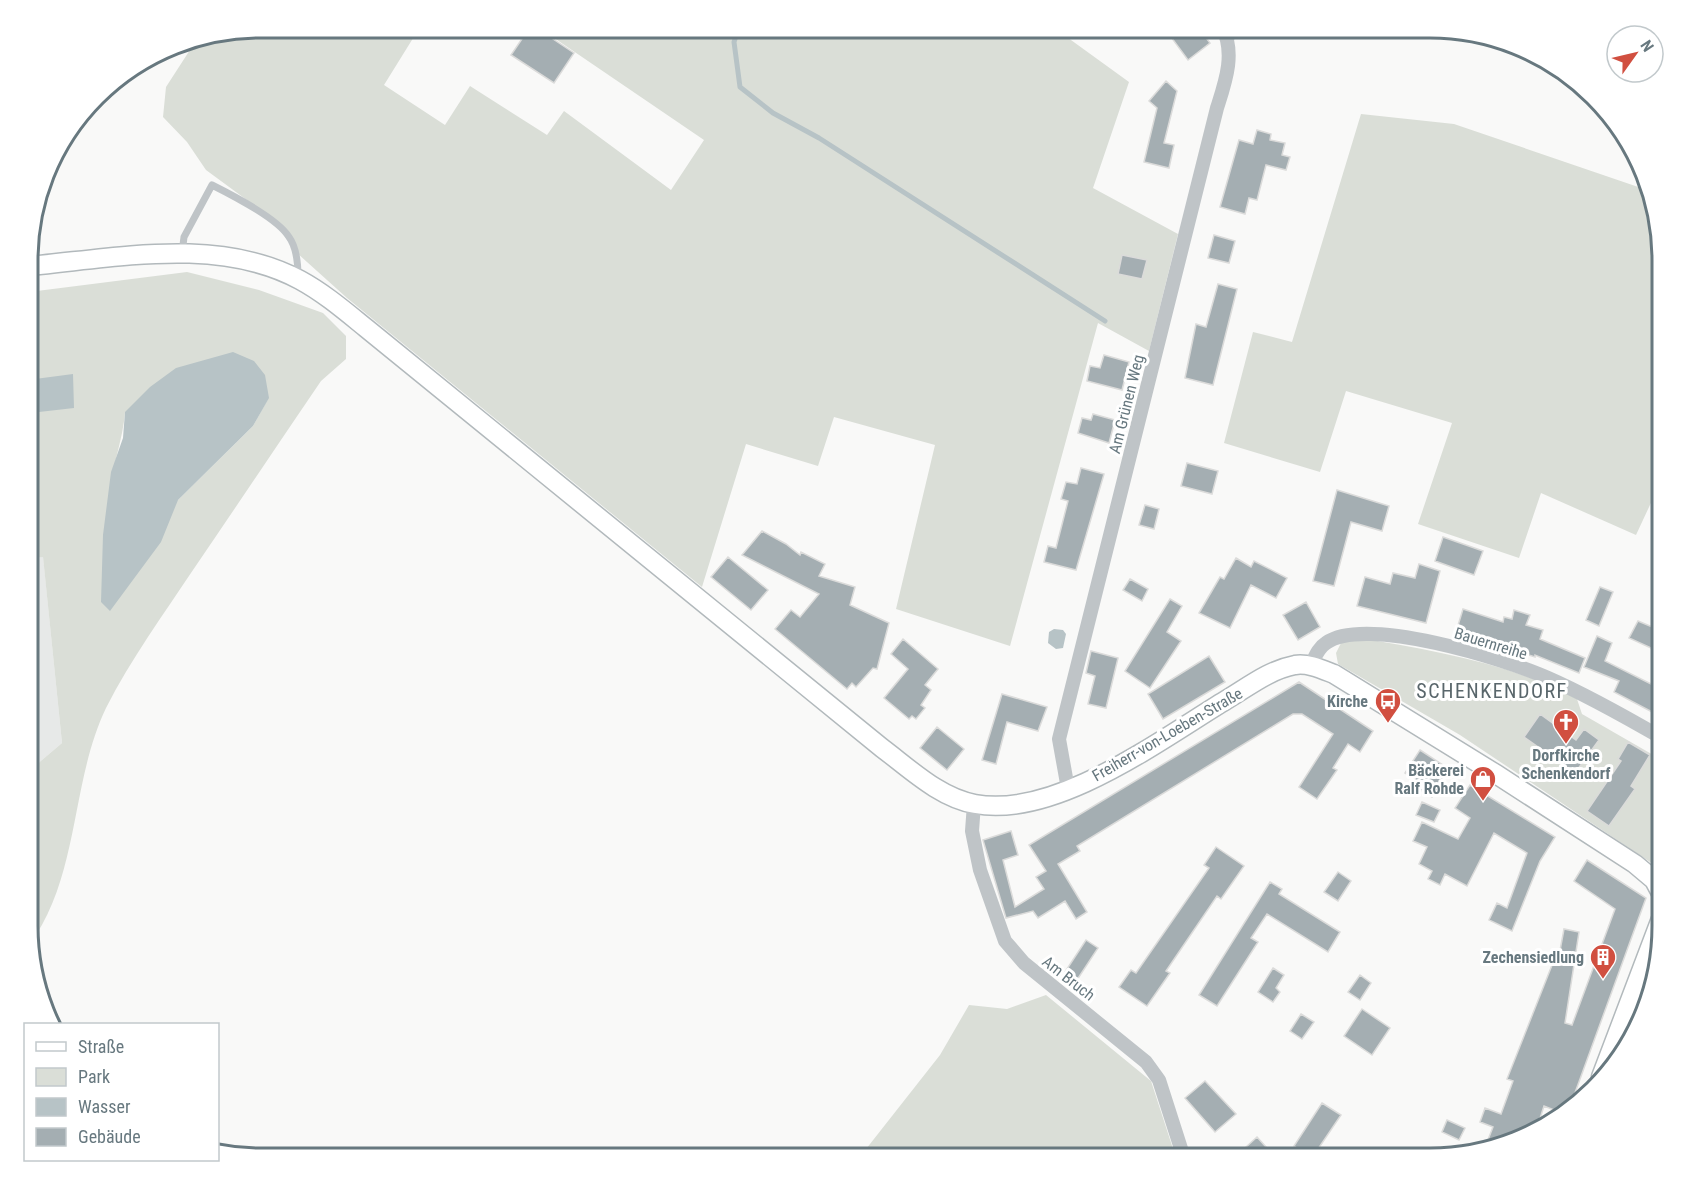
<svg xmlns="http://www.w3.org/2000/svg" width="1689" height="1185" font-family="'Roboto Condensed',sans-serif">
<rect width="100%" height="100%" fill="#f9f9f8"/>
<path fill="#e7e9e8" d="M 43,556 L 62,743 L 29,771 L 29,558 Z"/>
<path fill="#daded7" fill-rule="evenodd" d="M 260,27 L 420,27 L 384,85 L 445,125 L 470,86 L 547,135 L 564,111 L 671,190 L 704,140 L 538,27 L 1053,27 L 1129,82 L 1093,188 L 1178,234 L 1149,351 L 1098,323 L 1010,646 L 896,609 L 935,445 L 834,417 L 818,466 L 746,444 L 702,587 L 347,298 L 297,253 L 270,217 L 206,170 L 187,142 L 163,117 L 166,87 L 197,39 Z
M 1478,35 L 1518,45 L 1572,76 L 1514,48 Z
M 1361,114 L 1454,124 L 1647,190 L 1662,245 L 1662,495 L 1656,492 L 1636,535 L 1541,493 L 1519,558 L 1418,524 L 1452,423 L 1346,391 L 1320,472 L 1224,443 L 1253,332 L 1292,342 Z
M 187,272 L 259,290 L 323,313 L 346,336 L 346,359 L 321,381 C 278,444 236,507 193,570 C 163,615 131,659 106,708 C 70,783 80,877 29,945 L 29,771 L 62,743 L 43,557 L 29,558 L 29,292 ZM 268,399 L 253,426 L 178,500 L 110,494 C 112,465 123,440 125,412 Z
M 1356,637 C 1432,651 1509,662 1577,699 L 1582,714 L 1662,760 L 1662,864 L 1656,866 L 1460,735 L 1338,664 L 1336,653 L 1342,641 Z
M 1646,985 L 1651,988 L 1644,1014 L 1616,1063 Z
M 1046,995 L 1151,1081 L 1176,1158 L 859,1158 L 940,1055 L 969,1005 L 1007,1009 Z"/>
<path fill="#b7c3c6" d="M 233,352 L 254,361 L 265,375 L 269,398 L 253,426 L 178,500 L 161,542 L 110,611 L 101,602 L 103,535 L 111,472 L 123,438 L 125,412 L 150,387 L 176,368 Z
M 73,374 L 74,408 L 39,412 L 35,379 Z
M 1054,629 L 1063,630 L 1066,634 L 1063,648 L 1056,649 L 1048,643 L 1049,632 Z"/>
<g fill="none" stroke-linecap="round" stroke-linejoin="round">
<path stroke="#b7c3c6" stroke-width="5" d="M 739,27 L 734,42 L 740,87 L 773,113 L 819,138 L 1105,321"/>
</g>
<path fill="#a4aeb2" stroke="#dbdbda" stroke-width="1.5" d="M 530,27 L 535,27 L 574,53 L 554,83 L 511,55 Z
M 1184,27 L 1198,27 L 1210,43 L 1188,60 L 1171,37 Z
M 1166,81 L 1177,91 L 1164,143 L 1174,145 L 1169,168 L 1144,162 L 1157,108 L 1149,101 Z
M 1257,130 L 1271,134 L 1270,140 L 1285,143 L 1282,155 L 1290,157 L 1286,170 L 1266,165 L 1257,200 L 1249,198 L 1245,214 L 1220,207 L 1239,140 L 1253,144 Z
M 1214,235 L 1235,241 L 1229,263 L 1208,258 Z
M 1122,255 L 1147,260 L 1142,279 L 1118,274 Z
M 1218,284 L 1237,289 L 1213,385 L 1185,378 L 1196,324 L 1206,327 Z
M 1104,355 L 1129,362 L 1122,390 L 1087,381 L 1090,366 L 1100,368 Z
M 1093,414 L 1115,420 L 1109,443 L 1078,433 L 1082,418 L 1091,420 Z
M 1187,463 L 1218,471 L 1212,494 L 1181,486 Z
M 1081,468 L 1104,474 L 1076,570 L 1044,562 L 1048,546 L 1056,548 L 1068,501 L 1061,499 L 1066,482 L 1077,484 Z
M 1337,490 L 1389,506 L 1382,531 L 1351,522 L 1334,586 L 1313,581 Z
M 1145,505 L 1159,509 L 1154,529 L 1139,525 Z
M 762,531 L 786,544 L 800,555 L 801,552 L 825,564 L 819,576 L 855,587 L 850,605 L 889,623 L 877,669 L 873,668 L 856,687 L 852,683 L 847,689 L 775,629 L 791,610 L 800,617 L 819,594 L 742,555 Z
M 1443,537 L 1483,551 L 1474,575 L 1435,561 Z
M 728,557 L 768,590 L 751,610 L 711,577 Z
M 1236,558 L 1251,567 L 1254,561 L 1287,578 L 1276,598 L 1251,585 L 1230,628 L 1199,613 L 1220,577 L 1224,579 Z
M 1419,564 L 1440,571 L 1426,623 L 1357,606 L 1365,577 L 1390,584 L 1393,573 L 1415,578 Z
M 1130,579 L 1148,589 L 1142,601 L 1123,590 Z
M 1600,587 L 1613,592 L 1599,626 L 1586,620 Z
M 1170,599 L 1182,606 L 1167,632 L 1181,641 L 1150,688 L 1125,671 Z
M 1306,602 L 1320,627 L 1298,640 L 1283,615 Z
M 1463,609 L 1503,622 L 1504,617 L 1512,619 L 1514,610 L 1530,615 L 1526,625 L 1543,630 L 1540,639 L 1585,658 L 1579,673 L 1535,655 L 1535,657 L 1456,632 Z
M 1638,621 L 1662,631 L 1662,653 L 1629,638 Z
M 1597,636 L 1612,643 L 1605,661 L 1651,684 L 1662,664 L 1662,700 L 1654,713 L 1614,692 L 1619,681 L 1584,667 Z
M 903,639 L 938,669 L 925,685 L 931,690 L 921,705 L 925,708 L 916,719 L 912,716 L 909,719 L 884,698 L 908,669 L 891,654 Z
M 1091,651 L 1118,658 L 1106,708 L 1088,704 L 1095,676 L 1086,673 Z
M 1209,656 L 1225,682 L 1163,719 L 1148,694 Z
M 1299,682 L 1373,731 L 1360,752 L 1348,744 L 1333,768 L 1337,770 L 1317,799 L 1299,787 L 1333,734 L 1302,714 L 1293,714 L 1077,846 L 1080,851 L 1058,864 L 1087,912 L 1076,919 L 1065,901 L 1038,918 L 1033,911 L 1006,918 L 983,840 L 1011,831 L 1018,855 L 1003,860 L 1015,907 L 1044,889 L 1036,877 L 1046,871 L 1029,845 Z
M 1002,694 L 1047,707 L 1038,731 L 1007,722 L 996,764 L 982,760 Z
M 1540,714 L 1576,740 L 1584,729 L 1599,740 L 1575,773 L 1524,737 Z
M 937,727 L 964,749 L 947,770 L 920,748 Z
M 1628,742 L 1650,755 L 1631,786 L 1635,789 L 1609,826 L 1587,811 L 1621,761 L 1618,759 Z
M 1420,750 L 1449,769 L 1432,797 L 1412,785 L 1415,779 L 1405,773 Z
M 1470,785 L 1555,837 L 1540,861 L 1512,931 L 1489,920 L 1497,903 L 1507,908 L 1527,853 L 1494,833 L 1467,886 L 1445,874 L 1440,885 L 1428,879 L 1432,871 L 1419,864 L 1427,847 L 1413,841 L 1422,822 L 1458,839 L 1470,818 L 1455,808 Z
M 1422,802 L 1440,810 L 1434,822 L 1416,815 Z
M 1216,847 L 1244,866 L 1221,899 L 1217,896 L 1166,971 L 1170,973 L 1147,1006 L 1119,987 L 1131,970 L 1136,973 L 1209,868 L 1204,865 Z
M 1587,860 L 1646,898 L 1572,1101 L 1559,1112 L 1544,1106 L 1536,1131 L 1533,1134 L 1518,1137 L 1508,1134 L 1505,1140 L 1486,1145 L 1493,1127 L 1480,1122 L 1485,1108 L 1501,1114 L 1513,1081 L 1507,1079 L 1556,955 L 1559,956 L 1564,929 L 1579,932 L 1565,1023 L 1572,1025 L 1615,909 L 1574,881 Z
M 1338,872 L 1351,881 L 1338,901 L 1324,892 Z
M 1270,882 L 1282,889 L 1279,894 L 1340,932 L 1328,952 L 1267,914 L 1251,938 L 1258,942 L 1217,1006 L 1199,995 Z
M 1086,940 L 1098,948 L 1073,986 L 1061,978 Z
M 1273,968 L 1284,975 L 1276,988 L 1280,992 L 1273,1002 L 1258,992 Z
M 1360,975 L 1371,983 L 1360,1000 L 1348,992 Z
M 1362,1009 L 1390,1028 L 1372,1055 L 1344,1036 Z
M 1301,1014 L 1314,1022 L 1302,1039 L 1290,1031 Z
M 1205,1081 L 1236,1114 L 1215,1132 L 1185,1098 Z
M 1322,1103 L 1341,1115 L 1312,1158 L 1294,1146 Z
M 1447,1120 L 1465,1128 L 1459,1140 L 1442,1132 Z
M 1257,1137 L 1276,1158 L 1234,1158 Z"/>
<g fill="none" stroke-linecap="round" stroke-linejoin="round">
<g stroke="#b2b9bc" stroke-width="21">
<path id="secondary" d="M 29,266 C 117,258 218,236 300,280 C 324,293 345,311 366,328 L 882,748 C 910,769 940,798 975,804 C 1055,819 1160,740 1226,700 C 1248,687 1269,670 1295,665 C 1308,663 1321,669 1334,674 L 1496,774 L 1635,864 L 1654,880 L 1662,895
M 1601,1077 L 1662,916"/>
</g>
<path stroke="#bfc4c7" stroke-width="7" d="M 1228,38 L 1258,27
M 182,253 L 184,237 L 212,185 C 232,195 278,219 289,237 C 297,248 298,264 298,277"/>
<path stroke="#bfc4c7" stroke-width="14" d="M 1311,665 C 1315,657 1318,648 1326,643 C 1365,615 1505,659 1548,678 C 1587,695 1624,716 1662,738
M 1068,789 L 1059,739 L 1217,108 C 1225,83 1236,53 1222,27
M 974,804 L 972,831 L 980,870 L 1005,941 L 1024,963 L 1146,1062 L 1159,1080 L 1184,1158"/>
<use href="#secondary" stroke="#fff" stroke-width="18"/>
</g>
<defs>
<g id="bus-pin" transform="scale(1.35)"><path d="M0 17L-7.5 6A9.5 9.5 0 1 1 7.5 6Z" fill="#d14f40" stroke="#fff"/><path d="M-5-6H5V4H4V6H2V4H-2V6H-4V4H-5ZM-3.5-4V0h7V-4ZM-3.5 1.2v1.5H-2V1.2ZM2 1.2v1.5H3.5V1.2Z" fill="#fff"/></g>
<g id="church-pin" transform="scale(1.35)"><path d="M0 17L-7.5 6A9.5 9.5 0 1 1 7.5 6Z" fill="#d14f40" stroke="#fff"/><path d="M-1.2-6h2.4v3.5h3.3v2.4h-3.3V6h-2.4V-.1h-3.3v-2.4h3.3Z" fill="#fff"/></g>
<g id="shop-pin" transform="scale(1.35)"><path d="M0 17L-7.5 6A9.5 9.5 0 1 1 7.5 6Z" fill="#d14f40" stroke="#fff"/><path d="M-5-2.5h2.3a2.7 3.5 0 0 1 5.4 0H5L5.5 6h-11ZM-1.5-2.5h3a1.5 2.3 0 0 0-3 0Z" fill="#fff"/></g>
<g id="building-pin" transform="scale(1.35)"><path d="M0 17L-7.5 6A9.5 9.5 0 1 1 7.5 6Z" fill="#d14f40" stroke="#fff"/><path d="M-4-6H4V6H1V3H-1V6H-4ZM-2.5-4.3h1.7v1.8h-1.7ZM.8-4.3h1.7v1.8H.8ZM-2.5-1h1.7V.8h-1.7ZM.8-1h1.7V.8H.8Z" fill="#fff"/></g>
</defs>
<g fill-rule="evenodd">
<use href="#bus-pin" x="1388" y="701"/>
<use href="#church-pin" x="1566" y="722"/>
<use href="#shop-pin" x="1483" y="779"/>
<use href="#building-pin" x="1603" y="957"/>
</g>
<g text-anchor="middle" stroke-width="6" stroke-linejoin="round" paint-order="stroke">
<g font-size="16" fill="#67787f" stroke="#fff">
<text transform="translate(1126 404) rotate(-76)" y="6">Am Grünen Weg</text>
<text transform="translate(1491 643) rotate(17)" y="6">Bauernreihe</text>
<text transform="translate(1167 734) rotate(-30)" y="6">Freiherr-von-Loeben-Straße</text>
<text transform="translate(1069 978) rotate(38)" y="6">Am Bruch</text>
</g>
<g font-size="16" font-weight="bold" fill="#67787f" stroke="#fff" text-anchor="end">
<text x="1368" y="707">Kirche</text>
<text x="1566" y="761" text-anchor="middle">Dorfkirche<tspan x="1566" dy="18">Schenkendorf</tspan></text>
<text x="1464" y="776">Bäckerei<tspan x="1464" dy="18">Ralf Rohde</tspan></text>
<text x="1584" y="963">Zechensiedlung</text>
</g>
<g font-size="20" letter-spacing="1.5" fill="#59666b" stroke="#fff">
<text x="1492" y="698">SCHENKENDORF</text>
</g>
</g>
<path d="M0 0H1689V1185H0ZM260 38H1430A222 222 0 0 1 1652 260V926A222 222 0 0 1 1430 1148H260A222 222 0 0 1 38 926V260A222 222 0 0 1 260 38Z" fill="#fff" fill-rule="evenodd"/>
<path fill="none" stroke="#67787f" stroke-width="3" d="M260 38H1430A222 222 0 0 1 1652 260V926A222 222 0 0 1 1430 1148H260A222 222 0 0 1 38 926V260A222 222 0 0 1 260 38Z"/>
<rect x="24" y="1023" width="195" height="138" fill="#ffffff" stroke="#c2c9cc" stroke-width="1.5"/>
<rect x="36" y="1042" width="30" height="9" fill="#ffffff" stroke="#c2c9cc" stroke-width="1.5"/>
<text x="78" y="1053" font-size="18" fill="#67787f">Straße</text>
<rect x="36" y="1068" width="30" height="18" fill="#daded7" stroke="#c2c9cc" stroke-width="1.5"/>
<text x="78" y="1083" font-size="18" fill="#67787f">Park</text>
<rect x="36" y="1098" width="30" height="18" fill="#b7c3c6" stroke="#c2c9cc" stroke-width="1.5"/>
<text x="78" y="1113" font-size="18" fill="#67787f">Wasser</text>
<rect x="36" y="1128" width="30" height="18" fill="#a4aeb2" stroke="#c2c9cc" stroke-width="1.5"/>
<text x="78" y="1143" font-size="18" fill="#67787f">Gebäude</text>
<g transform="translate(1635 54) rotate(56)"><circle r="28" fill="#ffffff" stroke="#c2c9cc" stroke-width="1.5"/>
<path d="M0-4.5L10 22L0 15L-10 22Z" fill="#d14f40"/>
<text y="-9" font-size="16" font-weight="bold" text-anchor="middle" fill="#67787f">N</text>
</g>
</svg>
